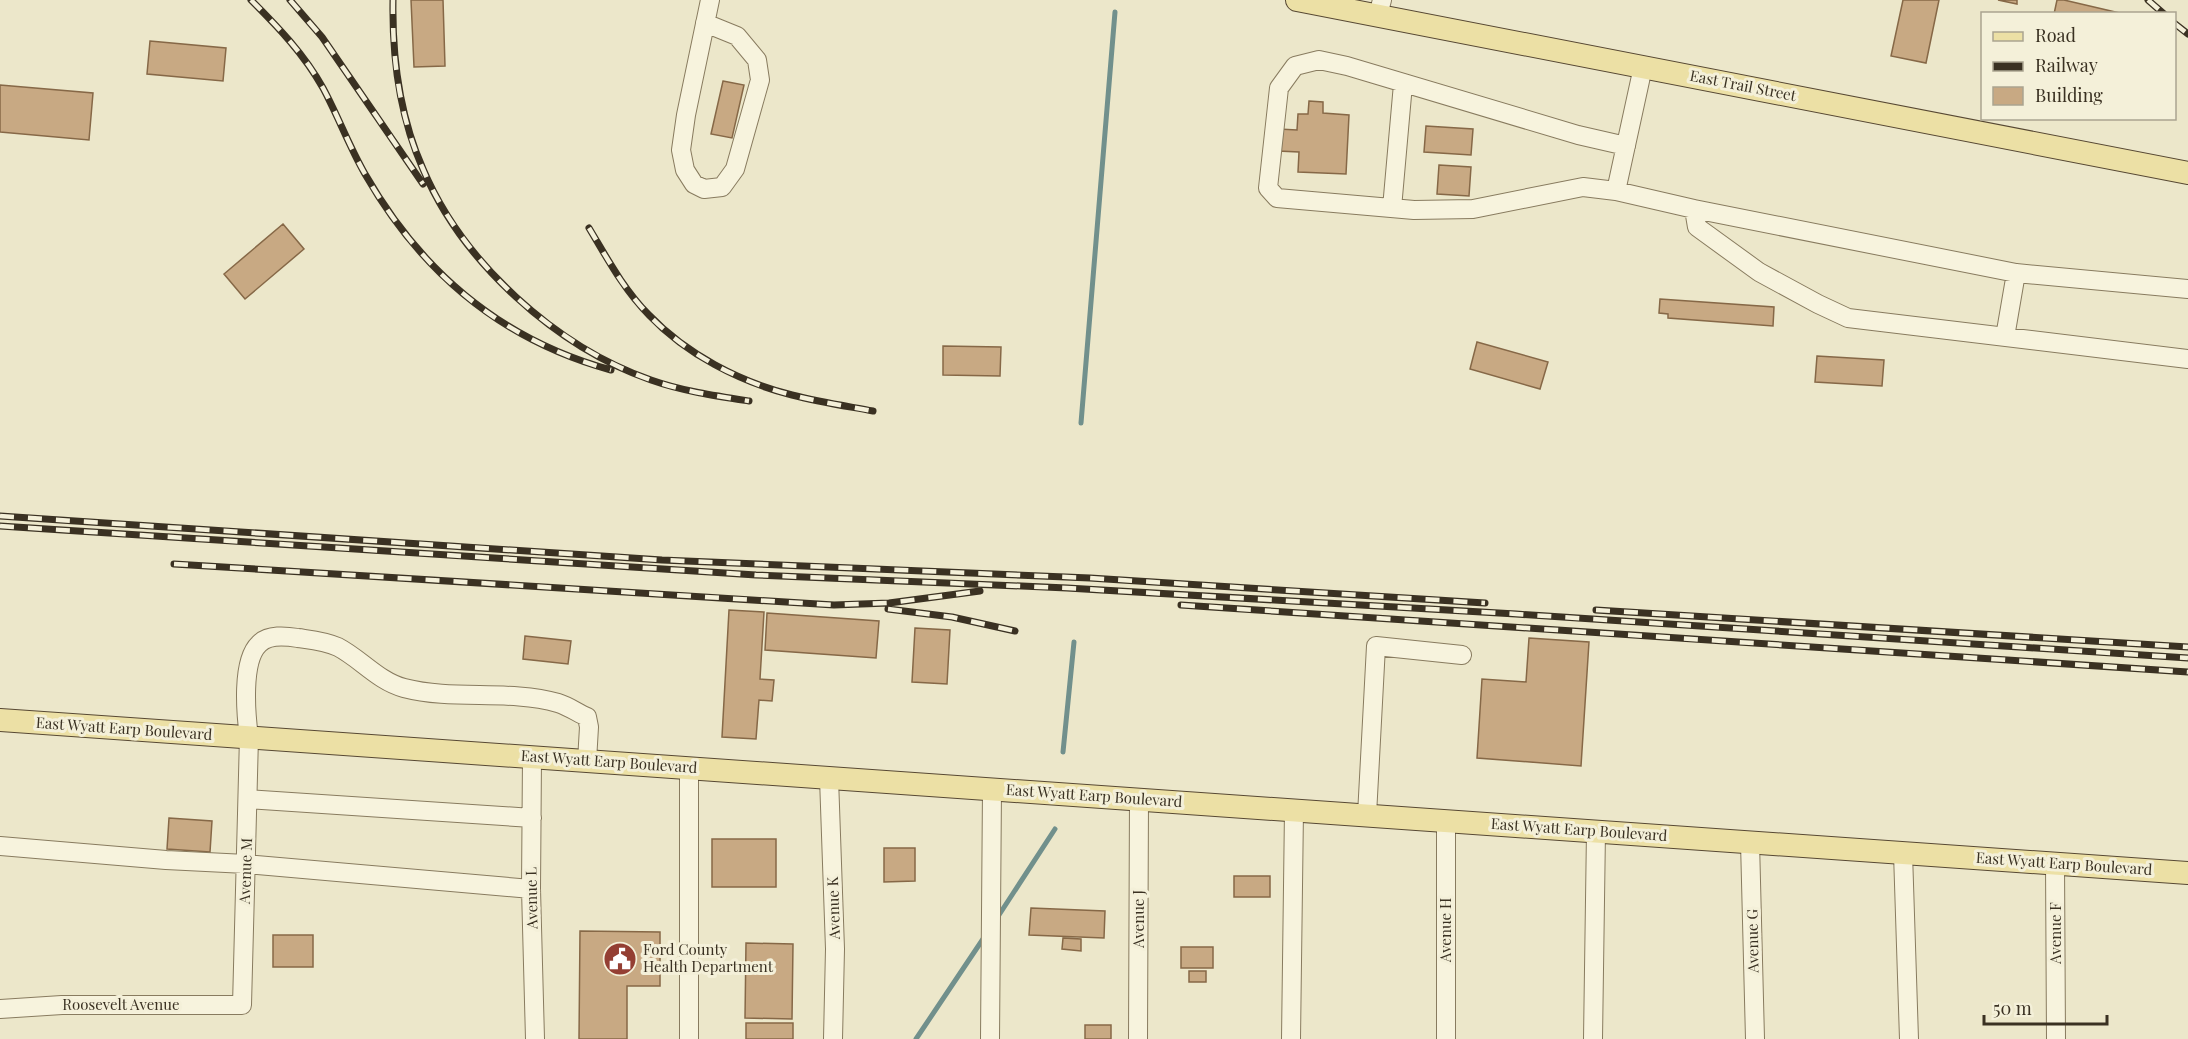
<svg xmlns="http://www.w3.org/2000/svg" width="2188" height="1039" font-family="'Playfair Display',serif">
<rect width="100%" height="100%" fill="#ece7ca"/>
<g fill="none" stroke-linecap="round" stroke-linejoin="round">
<path stroke="#71908c" stroke-width="5" d="M 1081,423 L 1115,12
M 1063,752 L 1074,642
M 997,918 L 1055,829
M 916,1039 L 985,936"/>
</g>
<path fill="#c8a983" stroke="#866847" stroke-width="1.5" d="M 411,0 L 443,0 L 445,66 L 414,67 Z
M 1903,0 L 1939,0 L 1926,63 L 1891,56 Z
M 1998,0 L 2017,0 L 2017,4 Z
M 2057,0 L 2064,0 L 2124,14 L 2054,14 Z
M 150,41 L 226,48 L 223,81 L 147,74 Z
M 723,81 L 744,85 L 732,138 L 711,134 Z
M 0,85 L 93,93 L 89,140 L 0,132 Z
M 1309,101 L 1323,102 L 1323,113 L 1349,115 L 1346,174 L 1298,172 L 1299,152 L 1278,151 L 1279,129 L 1297,130 L 1298,114 L 1308,114 Z
M 1426,126 L 1473,129 L 1471,155 L 1424,152 Z
M 1439,165 L 1471,167 L 1469,196 L 1437,194 Z
M 283,224 L 304,249 L 245,299 L 224,274 Z
M 1660,299 L 1774,307 L 1773,326 L 1668,318 L 1668,314 L 1659,313 Z
M 1477,342 L 1548,362 L 1540,389 L 1470,369 Z
M 943,346 L 1001,347 L 1000,376 L 943,375 Z
M 1817,356 L 1884,360 L 1882,386 L 1815,382 Z
M 729,610 L 764,612 L 760,679 L 774,680 L 772,701 L 759,700 L 756,739 L 722,737 Z
M 767,613 L 879,621 L 876,658 L 765,650 Z
M 915,628 L 950,630 L 947,684 L 912,682 Z
M 525,636 L 571,641 L 568,664 L 523,659 Z
M 1529,638 L 1589,642 L 1581,766 L 1477,758 L 1482,679 L 1526,682 Z
M 169,818 L 212,821 L 210,852 L 167,849 Z
M 712,839 L 776,839 L 776,887 L 712,887 Z
M 884,848 L 915,848 L 915,881 L 884,882 Z
M 1234,876 L 1270,876 L 1270,897 L 1234,897 Z
M 1031,908 L 1105,911 L 1104,938 L 1029,935 Z
M 580,931 L 660,932 L 660,986 L 627,986 L 627,1039 L 579,1039 Z
M 273,935 L 313,935 L 313,967 L 273,967 Z
M 1063,938 L 1081,939 L 1081,951 L 1062,949 Z
M 746,943 L 793,944 L 792,1019 L 745,1018 Z
M 1181,947 L 1213,947 L 1213,968 L 1181,968 Z
M 1189,971 L 1206,971 L 1206,982 L 1189,982 Z
M 746,1023 L 793,1023 L 793,1039 L 746,1039 Z
M 1085,1025 L 1111,1025 L 1111,1039 L 1085,1039 Z"/>
<g fill="none" stroke-linecap="round" stroke-linejoin="round">
<g stroke="#887b5f" stroke-width="20">
<path id="minor" d="M 1378,15 L 1382,0
M 705,23 L 737,36 L 757,60 L 760,80 L 735,169 L 722,187 L 704,189 L 694,184 L 685,170 L 681,150 L 686,115 L 710,0
M 1626,146 L 1578,135 L 1347,66 L 1319,60 L 1295,66 L 1279,88 L 1268,188 L 1277,198 L 1414,210 L 1473,209 L 1583,187 L 1616,191 L 1694,209 L 1697,227 L 1759,272 L 1818,304 L 1848,318 L 2188,359
M 1616,191 L 1643,67
M 1392,208 L 1403,84
M 1694,209 L 2016,273 L 2188,289
M 2005,337 L 2016,273
M 532,757 L 531,889 L 535,1039
M 829,778 L 835,949 L 833,1039
M 248,799 L 532,818
M 1367,815 L 1376,646 L 1462,655
M 1750,842 L 1755,1039
M 0,846 L 166,860 L 246,864 L 531,889
M 1903,853 L 1909,1039
M 2055,863 L 2056,1039
M 0,1009 L 62,1005 L 242,1005 L 249,737 C 246,715 241,661 259,644 C 268,634 286,636 298,638 C 312,640 325,641 338,647 C 361,659 378,681 404,688 C 454,701 508,689 558,703 C 568,706 578,713 587,717 L 589,727 L 587,761
M 689,1039 L 689,768
M 990,1039 L 992,789
M 1138,1039 L 1139,799
M 1291,1039 L 1294,810
M 1446,1039 L 1446,821
M 1593,1039 L 1596,831"/>
</g>
<g stroke="#574833" stroke-width="24">
<path id="major" d="M 1297,0 L 2188,173
M 0,720 L 2188,873"/>
</g>
<use href="#minor" stroke="#f7f3dd" stroke-width="18"/>
<use href="#major" stroke="#ece0a5" stroke-width="22"/>
<g stroke="#3a3122" stroke-width="7">
<path id="rail" d="M 251,0 C 278,27 304,54 323,88 C 338,116 349,146 365,174 C 421,272 501,340 611,370
M 290,0 L 322,37 L 423,184
M 393,0 C 392,58 399,115 423,169 C 462,262 556,347 651,380 C 682,391 716,396 749,401
M 2148,0 L 2164,14
M 2174,23 L 2188,34
M 589,228 C 607,258 624,290 649,315 C 686,354 740,382 792,395 C 819,402 846,406 873,411
M 0,516 L 662,560 L 1090,578 L 1485,603
M 0,526 L 756,575 L 1067,588 L 1516,614 L 2188,658
M 174,564 L 834,605 L 889,603 L 980,591
M 1181,605 L 2188,672
M 888,609 L 952,617 L 1015,631
M 1596,610 L 2188,647"/>
</g>
<use href="#rail" stroke="#f4f0d9" stroke-width="4.5" stroke-dasharray="14" stroke-linecap="butt"/>
</g>
<defs>
<g id="civic-disc" transform="scale(1.725)"><circle r="9.5" fill="#943f33" stroke="#f4f0d9"/><path d="M-.6-6.5H3V-4.5H.6V-3L4-1V1h2V6H-6V1h2V-1L-.6-3ZM-1.2 2.5V6h2.4V2.5Z" fill="#fff"/></g>
</defs>
<g fill-rule="evenodd">
<use href="#civic-disc" x="620" y="959"/>
</g>
<g text-anchor="middle" stroke-width="6" stroke-linejoin="round" paint-order="stroke">
<g font-size="15" fill="#3a3122" stroke="#f4f0d9">
<text transform="translate(1743 86) rotate(11)" y="5">East Trail Street</text>
<text transform="translate(124 729) rotate(4)" y="5">East Wyatt Earp Boulevard</text>
<text transform="translate(609 762) rotate(4)" y="5">East Wyatt Earp Boulevard</text>
<text transform="translate(1094 796) rotate(4)" y="5">East Wyatt Earp Boulevard</text>
<text transform="translate(1579 830) rotate(4)" y="5">East Wyatt Earp Boulevard</text>
<text transform="translate(2064 864) rotate(4)" y="5">East Wyatt Earp Boulevard</text>
<text transform="translate(246 871) rotate(-88)" y="5">Avenue M</text>
<text transform="translate(532 898) rotate(-91)" y="5">Avenue L</text>
<text transform="translate(834 908) rotate(-92)" y="5">Avenue K</text>
<text transform="translate(1139 919) rotate(-90)" y="5">Avenue J</text>
<text transform="translate(1446 930) rotate(-90)" y="5">Avenue H</text>
<text transform="translate(2056 933) rotate(-90)" y="5">Avenue F</text>
<text transform="translate(1753 941) rotate(-91)" y="5">Avenue G</text>
<text x="121" y="1010">Roosevelt Avenue</text>
</g>
<g font-size="15" fill="#3a3122" stroke="#f4f0d9" text-anchor="start">
<text x="643" y="955">Ford County<tspan x="643" dy="17">Health Department</tspan></text>
</g>
</g>
<rect x="1981" y="12" width="195" height="108" fill="#f4f0d9" stroke="#aaa490" stroke-width="1.5"/>
<rect x="1993" y="32" width="30" height="9" fill="#ece0a5" stroke="#aaa490" stroke-width="1.5"/>
<text x="2035" y="42" font-size="18" fill="#3a3122">Road</text>
<rect x="1993" y="62" width="30" height="9" fill="#3a3122" stroke="#aaa490" stroke-width="1.5"/>
<text x="2035" y="72" font-size="18" fill="#3a3122">Railway</text>
<rect x="1993" y="87" width="30" height="18" fill="#c8a983" stroke="#aaa490" stroke-width="1.5"/>
<text x="2035" y="102" font-size="18" fill="#3a3122">Building</text>
<path d="M1984 1015v9h123v-9" fill="none" stroke="#3a3122" stroke-width="3"/>
<text x="1993" y="1015" font-size="18" fill="#3a3122" stroke="#f4f0d9" stroke-width="4.5" paint-order="stroke">50 m</text>
</svg>
